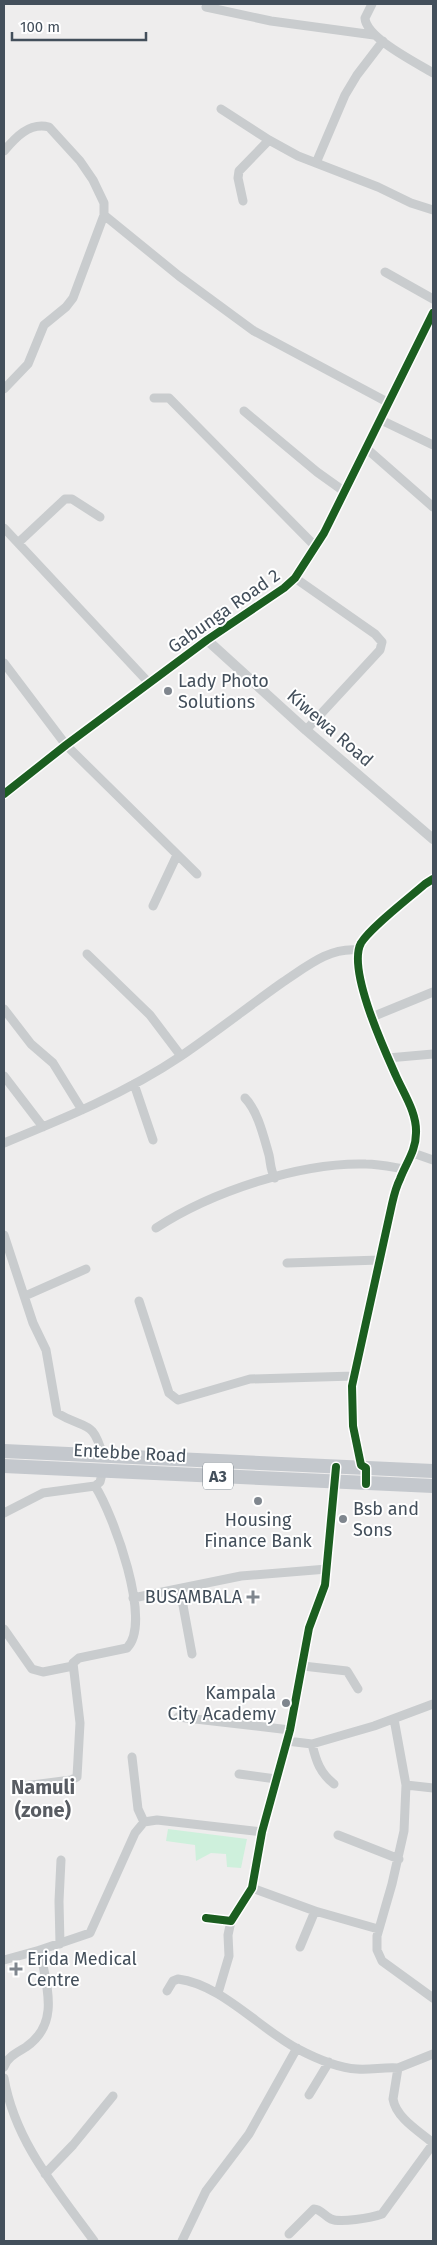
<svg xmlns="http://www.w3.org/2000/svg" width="437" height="2245" font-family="'Fira Sans',sans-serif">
<rect width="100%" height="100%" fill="#eeeded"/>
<path fill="#cef0dc" d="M 168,1829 L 247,1839 L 241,1868 L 227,1867 L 226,1854 L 211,1853 L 196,1861 L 195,1845 L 166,1841 Z"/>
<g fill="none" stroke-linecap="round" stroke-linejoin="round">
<path stroke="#c9ccce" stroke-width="9" d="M 372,4 L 365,18 C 366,38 417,63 433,73
M 206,7 L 271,21 L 374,35
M 221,109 L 269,140 L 298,156 L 378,187 L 411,203 L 433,210
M 4,151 C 15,138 29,122 49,127 L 80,161 L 93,180 L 104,203 L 104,215 L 73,298 L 66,307 L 44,325 L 28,364 L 4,389
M 316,163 L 345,95 L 357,75 L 383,41
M 243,201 L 238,178 L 239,171 L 269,140
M 104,215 L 179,276 L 254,331 L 389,403
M 385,272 L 433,299
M 154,398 L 169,398 L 316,547
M 244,411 L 317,472 L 345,492
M 381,420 L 433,445
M 367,449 L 433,507
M 4,528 L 149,683
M 18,543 L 65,499 L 72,499 L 100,517
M 295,578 L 375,634 L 382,642 L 380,650 L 306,730
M 4,663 L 66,745 L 197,874
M 153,906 L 177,855
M 87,954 L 150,1015 L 181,1056
M 4,1009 L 31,1044 L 53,1063 L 82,1110
M 372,1017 L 433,992
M 388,1058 L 433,1054
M 4,1076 L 43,1127
M 134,1084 L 153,1140
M 245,1098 C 258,1111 264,1138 269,1155 C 271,1164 270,1170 275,1178
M 4,1143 C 65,1118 126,1093 181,1056 C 216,1032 249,1006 283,982 C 306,967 329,947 358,950
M 413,1153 L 433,1160
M 156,1228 C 211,1192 300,1162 366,1164 C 379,1164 392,1167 404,1169
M 4,1235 L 33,1323 L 46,1350 L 57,1413 C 87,1431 92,1418 103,1456
M 287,1263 L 380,1260
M 25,1296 L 86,1269
M 139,1301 L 169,1393 L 178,1400 L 250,1379 L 354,1376
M 366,1469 L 361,1465 C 354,1439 351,1413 352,1386 L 392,1204 C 394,1195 396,1187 400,1179 C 406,1163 416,1151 416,1133 C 417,1113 404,1094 396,1076 C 384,1049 347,969 361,943 C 371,927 409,898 425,884 L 433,879
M 4,1513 L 43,1493 L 95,1486 L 100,1482 L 103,1470
M 180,1589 L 192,1654
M 133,1598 L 241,1576 L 327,1569
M 4,1629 L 32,1669 L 43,1672 L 73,1666
M 303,1666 L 347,1671 L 358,1689
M 178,1717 L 290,1730
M 394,1719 L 406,1785 L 404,1831 L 392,1884 L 377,1936 L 377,1950 L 382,1961 L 433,1998
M 287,1741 L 312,1744 L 374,1726 L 433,1704
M 312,1744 C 316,1761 320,1773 334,1784
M 132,1757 L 138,1809 L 144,1822
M 239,1774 L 276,1779
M 406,1785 L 433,1788
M 24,1786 L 71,1780 L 77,1777 L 80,1723 L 73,1663 L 79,1658 L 127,1648 C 153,1622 113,1514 95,1486
M 338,1835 L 399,1859
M 252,1888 L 315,1911 L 378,1929
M 206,1918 L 231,1921 L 252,1888 L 262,1832 L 290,1730 L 309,1628 L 325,1585 L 335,1478
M 60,1944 L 59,1901 L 61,1860
M 300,1947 L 315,1911
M 4,1960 L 40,1950 L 90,1933 L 135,1833 L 144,1822 L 157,1820 L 262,1832
M 167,1991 L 173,1981 L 178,1979 C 220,1984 258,2027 296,2048 C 313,2057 337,2068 357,2069 C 371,2070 384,2067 398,2068
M 218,1993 L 229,1956 L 228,1935 L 231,1921
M 433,2054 L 398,2068 L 393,2099 C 396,2118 420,2132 433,2143
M 4,2067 C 7,2057 18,2052 26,2047 C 61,2023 46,1985 40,1950
M 4,2078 C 15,2142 57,2190 94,2241
M 309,2095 L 329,2062
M 45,2174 L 73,2145 L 113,2096
M 289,2234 L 314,2209 C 321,2209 324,2216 331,2219 C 340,2223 371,2218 382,2214 L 433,2144
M 182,2241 L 206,2191 L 249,2134 L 297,2048"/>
<path stroke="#c9ccce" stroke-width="10" d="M 207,640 L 306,730 L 433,839
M 4,794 L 66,745 L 207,640 L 284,588 L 295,578 L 324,533 L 433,313"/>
<path stroke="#c4c8cd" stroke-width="14" d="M 4,1451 L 433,1471
M 4,1466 L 433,1486"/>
<g stroke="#fff" stroke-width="11">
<path id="cycleway" d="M 4,794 L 66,745 L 207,640 L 284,588 L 295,578 L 324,533 L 433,313
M 366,1484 L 366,1468 L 361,1465 L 353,1426 L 352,1386 L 392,1204 C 394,1195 396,1187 400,1179 C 406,1163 416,1151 416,1133 C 417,1113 404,1094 396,1076 C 384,1049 347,969 361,943 C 371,927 409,898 425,884 L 433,879
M 206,1918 L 231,1921 L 252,1888 L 262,1832 L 290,1730 L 309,1628 L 325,1585 L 336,1467"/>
</g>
<use href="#cycleway" stroke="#1b5e20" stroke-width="8"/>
</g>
<g fill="#7f868e" stroke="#fff" stroke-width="2">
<circle cx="168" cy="691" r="5"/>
<circle cx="258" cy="1501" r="5"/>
<circle cx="343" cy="1519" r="5"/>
<path d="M250.5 1589.5h5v5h5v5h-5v5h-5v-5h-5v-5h5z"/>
<circle cx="286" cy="1703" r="5"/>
<path d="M13.5 1961.5h5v5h5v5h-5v5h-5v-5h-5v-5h5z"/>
</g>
<g text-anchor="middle" stroke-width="4" stroke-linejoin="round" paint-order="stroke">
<rect fill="#fff" stroke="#7b848c" stroke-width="1" x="203" y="1462.5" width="30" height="27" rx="4"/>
<g font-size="16" font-weight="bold" fill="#434f5b">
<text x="218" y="1482">A3</text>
</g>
<g font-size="18" fill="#434f5b" stroke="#fff">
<text transform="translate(224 611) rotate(-35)" y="6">Gabunga Road 2</text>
<text transform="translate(330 728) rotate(41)" y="6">Kiwewa Road</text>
<text transform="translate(130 1453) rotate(3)" y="6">Entebbe Road</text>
</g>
<g font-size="18" fill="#434f5b" stroke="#fff" text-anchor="start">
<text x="178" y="687">Lady Photo<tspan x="178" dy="21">Solutions</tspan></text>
<text x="353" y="1515">Bsb and<tspan x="353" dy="21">Sons</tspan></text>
<text x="258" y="1526" text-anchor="middle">Housing<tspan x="258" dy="21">Finance Bank</tspan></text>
<text x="242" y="1603" text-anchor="end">BUSAMBALA</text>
<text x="276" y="1699" text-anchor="end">Kampala<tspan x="276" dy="21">City Academy</tspan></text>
<text x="27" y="1965">Erida Medical<tspan x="27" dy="21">Centre</tspan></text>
</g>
<g font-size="20" font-weight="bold" fill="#585c62" stroke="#fff">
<text x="43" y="1794">Namuli<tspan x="43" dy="23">(zone)</tspan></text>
</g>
</g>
<rect width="437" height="2245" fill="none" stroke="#434f5b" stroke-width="10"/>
<path d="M12 32v8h134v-8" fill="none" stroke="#434f5b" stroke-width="2.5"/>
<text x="20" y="32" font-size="15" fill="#434f5b" stroke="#ffffff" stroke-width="4" paint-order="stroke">100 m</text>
</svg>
